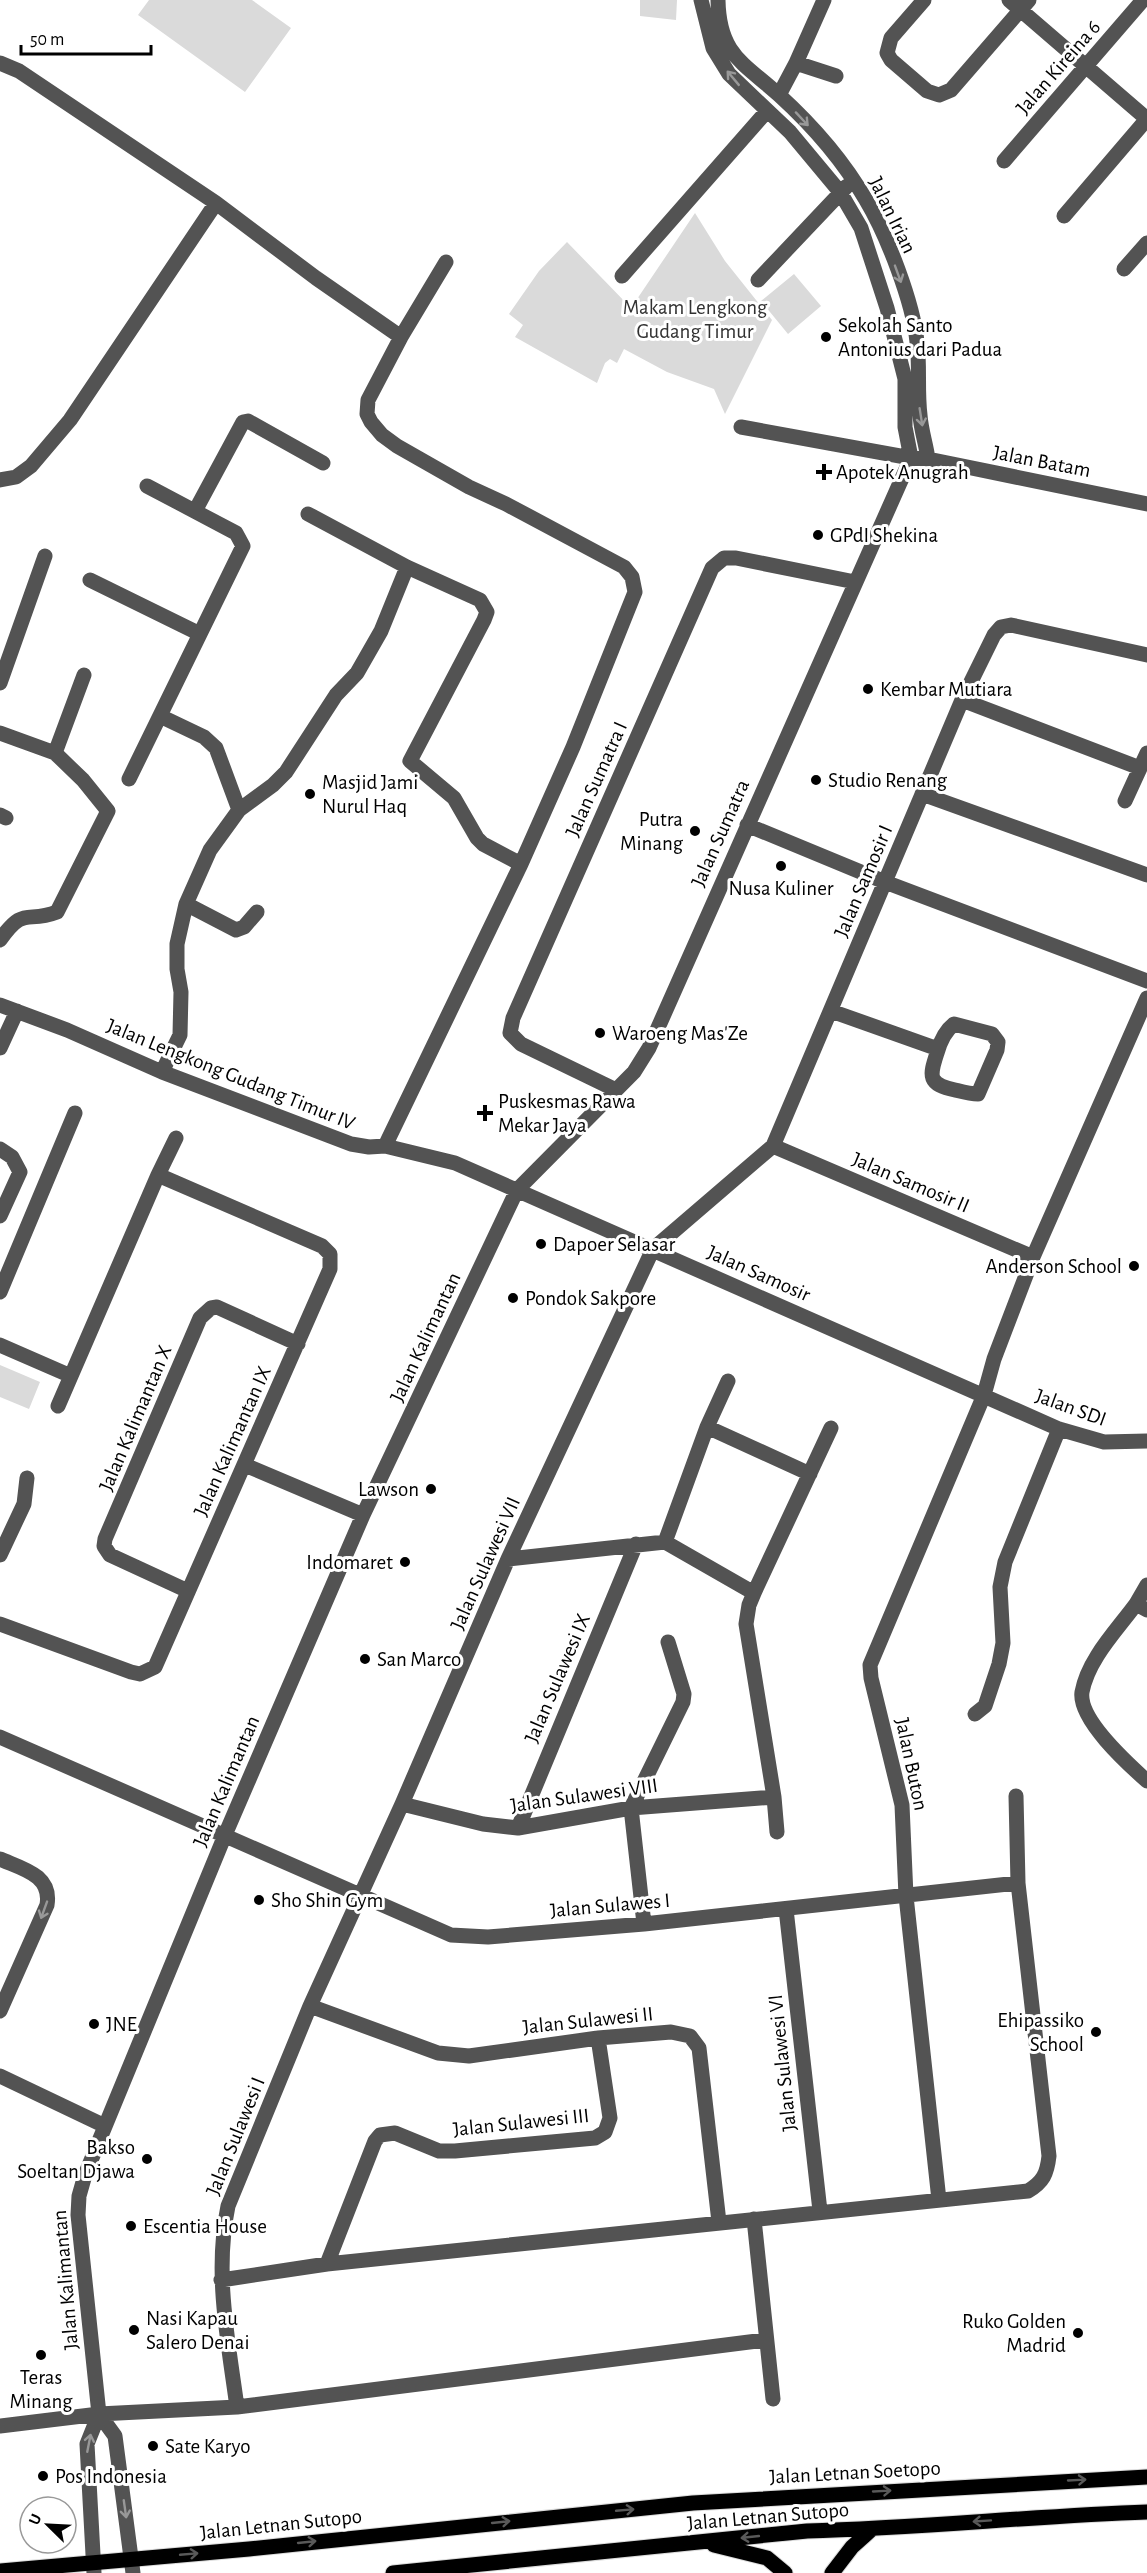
<svg xmlns="http://www.w3.org/2000/svg" width="1147" height="2573" font-family="'Alegreya Sans',sans-serif">
<rect width="100%" height="100%" fill="#fff"/>
<path fill="#dadada" d="M 149,0 L 252,0 L 291,28 L 245,92 L 138,15 Z
M 640,0 L 677,0 L 676,20 L 640,16 Z
M 695,213 L 725,261 L 772,320 L 725,414 L 714,389 L 667,372 L 624,349 L 617,363 L 610,359 L 605,363 L 597,383 L 515,337 L 523,325 L 509,314 L 539,271 L 567,242 L 631,308 Z
M 794,274 L 821,306 L 788,334 L 761,301 Z
M 0,1365 L 40,1382 L 29,1409 L 0,1397 Z"/>
<g fill="none" stroke-linecap="round" stroke-linejoin="round">
<g stroke="#dbdbdb" stroke-width="17">
<path id="major" d="M 714,2545 L 767,2558 L 785,2573
M 0,2571 L 249,2549 L 693,2503 L 1147,2477
M 393,2573 L 807,2531 C 920,2528 1033,2516 1147,2512
M 832,2573 L 852,2547 L 872,2529"/>
</g>
<path stroke="#535353" stroke-width="15" d="M 701,0 L 713,48 L 729,74 L 790,132 L 840,192 L 861,228 L 887,308 L 905,379 L 905,427 L 911,458
M 718,0 C 719,55 744,63 779,95 C 812,125 844,162 866,200 C 887,235 913,302 917,342 C 920,366 917,391 920,415 C 921,430 926,444 928,459
M 924,0 L 891,38 L 887,53 L 891,60 L 927,91 L 939,95 L 951,90 L 1029,0
M 1009,0 L 1147,119
M 0,63 L 19,71 L 216,203 L 316,278 L 401,337
M 796,63 L 836,76
M 779,95 L 796,63 L 824,0
M 1004,161 L 1143,0
M 1064,216 L 1147,119
M 1124,269 L 1147,243
M 622,276 L 767,111
M 758,280 L 847,186
M 741,427 L 911,458 L 928,459 L 1147,504
M 0,480 L 16,477 L 31,466 L 70,420 L 216,203
M 195,511 L 243,422 L 248,421 L 323,463
M 308,514 L 407,567 L 480,600 L 487,612 L 484,620 L 410,761 L 454,798 L 477,838 L 483,844 L 521,864
M 90,580 L 200,634
M 0,683 L 45,556
M 962,700 L 1140,768
M 160,716 L 204,737 L 216,748 L 239,810
M 0,733 L 55,753 L 83,780 L 108,811 L 57,912 C 26,924 25,905 0,940
M 55,753 L 84,675
M 129,779 L 243,546 L 236,533 L 147,486
M 922,794 L 1147,875
M 1125,801 L 1147,753
M 0,815 L 6,818
M 747,825 L 885,882 L 1147,981
M 186,904 L 236,930 L 244,927 L 257,912
M 0,1005 L 67,1030 L 162,1072 L 351,1144 L 369,1147 L 385,1146 L 455,1163 L 1059,1429 L 1104,1442 L 1147,1441
M 831,1011 L 938,1049
M 954,1024 L 992,1034 L 998,1042 L 997,1050 L 978,1094 C 970,1094 963,1092 955,1090 C 928,1084 929,1077 937,1053 C 940,1042 945,1031 954,1024 Z
M 0,1048 L 17,1011
M 162,1072 L 180,1035 L 181,992 L 177,969 L 177,944 L 186,904 L 210,850 L 239,810 L 273,785 L 286,772 L 336,695 L 357,673 L 381,631 L 407,567
M 616,1090 L 521,1044 L 510,1033 L 513,1018 L 712,568 L 724,558 L 736,558 L 855,582
M 385,1146 L 521,864 L 573,747 L 635,592 L 632,577 L 624,567 L 506,504 L 469,487 L 397,446 L 382,435 L 371,422 L 367,414 L 368,400 L 401,337 L 446,262
M 773,1146 L 1033,1257
M 0,1149 L 12,1157 L 20,1172 L 0,1216
M 0,1292 L 75,1113
M 0,1345 L 71,1376
M 58,1406 L 158,1175 L 176,1138
M 707,1427 L 810,1474
M 245,1465 L 363,1515
M 665,1542 L 707,1427 L 728,1381
M 0,1555 L 24,1504 L 27,1478
M 508,1559 L 665,1542 L 754,1593 L 749,1605 L 746,1624 L 774,1797 L 777,1832
M 1147,1585 L 1136,1604 L 1147,1610
M 188,1591 L 110,1555 L 104,1546 L 105,1539 L 200,1318 L 211,1308 L 217,1307 L 298,1344
M 754,1593 L 831,1428
M 1136,1604 C 1117,1630 1088,1659 1082,1692 C 1078,1719 1128,1764 1147,1781
M 0,1624 L 131,1672 L 140,1674 L 155,1667 L 330,1269 L 330,1254 L 322,1246 L 158,1175
M 975,1714 L 985,1706 L 999,1664 L 1003,1643 L 1000,1587 L 1005,1562 L 1059,1429
M 0,1737 L 451,1935 L 488,1937 L 644,1924 L 1018,1883
M 402,1804 L 483,1824 L 518,1828 L 631,1808 L 774,1797
M 518,1828 L 636,1544
M 0,1859 C 23,1869 52,1875 47,1905 L 0,2011
M 786,1909 L 820,2211
M 644,1924 L 631,1808 L 683,1702 L 684,1694 L 668,1642
M 310,2006 L 438,2053 L 469,2056 L 598,2038 L 671,2032 L 690,2036 L 699,2048 L 719,2222
M 0,2076 L 105,2126
M 939,2200 L 906,1896 L 902,1805 L 871,1678 L 870,1665 L 984,1395 L 994,1359 L 1033,1257 L 1147,998
M 754,2219 L 773,2399
M 327,2264 L 375,2141 L 380,2135 L 395,2133 L 439,2151 L 455,2151 L 595,2138 L 605,2132 L 610,2118 L 598,2038
M 221,2280 L 327,2264 L 1028,2191 C 1043,2182 1047,2174 1049,2156 L 1018,1883 L 1016,1796
M 237,2407 C 228,2340 214,2273 228,2206 L 310,2006 L 402,1804 L 508,1559 L 653,1249 L 773,1146 L 962,700 L 994,635 L 1001,627 L 1011,625 L 1147,655
M 99,2414 L 115,2436 L 133,2573
M 0,2426 L 99,2414 L 237,2407 L 765,2340
M 94,2573 L 87,2444 L 99,2414 L 78,2215 L 79,2196 L 85,2175 L 225,1835 L 363,1515 L 517,1190 L 634,1072 L 649,1048 L 911,458"/>
<use href="#major" stroke="#000" stroke-width="15"/>
</g>
<defs><path id="oneway-shaft" d="M-6 0H5M1.5-3L5.5 0L1.5 3" fill="none" stroke-width="1.6" stroke-linecap="round" stroke-linejoin="round" transform="scale(1.5)"/></defs>
<g stroke="#989898">
<use href="#oneway-shaft" transform="translate(733 78) rotate(-130)"/>
<use href="#oneway-shaft" transform="translate(802 119) rotate(47)"/>
<use href="#oneway-shaft" transform="translate(898 274) rotate(70)"/>
<use href="#oneway-shaft" transform="translate(921 417) rotate(81)"/>
<use href="#oneway-shaft" transform="translate(44 1910) rotate(110)"/>
<use href="#oneway-shaft" transform="translate(89 2443) rotate(-79)"/>
<use href="#oneway-shaft" transform="translate(125 2509) rotate(82)"/>
</g>
<g stroke="#595959">
<use href="#oneway-shaft" transform="translate(1077 2480) rotate(-3)"/>
<use href="#oneway-shaft" transform="translate(882 2491) rotate(-3)"/>
<use href="#oneway-shaft" transform="translate(625 2510) rotate(-5)"/>
<use href="#oneway-shaft" transform="translate(982 2521) rotate(176)"/>
<use href="#oneway-shaft" transform="translate(501 2522) rotate(-6)"/>
<use href="#oneway-shaft" transform="translate(750 2537) rotate(174)"/>
<use href="#oneway-shaft" transform="translate(307 2542) rotate(-6)"/>
<use href="#oneway-shaft" transform="translate(189 2554) rotate(-5)"/>
</g>
<g fill="#000" stroke="#fff" stroke-width="2">
<circle cx="826" cy="337" r="6"/>
<path d="M821 463h6v6h6v6h-6v6h-6v-6h-6v-6h6z"/>
<circle cx="818" cy="535" r="6"/>
<circle cx="868" cy="689" r="6"/>
<circle cx="816" cy="780" r="6"/>
<circle cx="310" cy="794" r="6"/>
<circle cx="695" cy="831" r="6"/>
<circle cx="781" cy="866" r="6"/>
<circle cx="600" cy="1033" r="6"/>
<path d="M482 1104h6v6h6v6h-6v6h-6v-6h-6v-6h6z"/>
<circle cx="541" cy="1244" r="6"/>
<circle cx="1134" cy="1266" r="6"/>
<circle cx="513" cy="1298" r="6"/>
<circle cx="431" cy="1489" r="6"/>
<circle cx="405" cy="1562" r="6"/>
<circle cx="365" cy="1659" r="6"/>
<circle cx="259" cy="1900" r="6"/>
<circle cx="94" cy="2024" r="6"/>
<circle cx="1096" cy="2032" r="6"/>
<circle cx="147" cy="2159" r="6"/>
<circle cx="131" cy="2226" r="6"/>
<circle cx="134" cy="2330" r="6"/>
<circle cx="1078" cy="2333" r="6"/>
<circle cx="41" cy="2355" r="6"/>
<circle cx="153" cy="2446" r="6"/>
<circle cx="43" cy="2476" r="6"/>
</g>
<g text-anchor="middle" stroke-width="6" stroke-linejoin="round" paint-order="stroke">
<g font-size="21" fill="#000" stroke="#fff">
<text transform="translate(1058 67) rotate(-49)" y="7">Jalan Kireina 6</text>
<text transform="translate(893 215) rotate(64)" y="7">Jalan Irian</text>
<text transform="translate(1042 461) rotate(11)" y="7">Jalan Batam</text>
<text transform="translate(596 779) rotate(-66)" y="7">Jalan Sumatra I</text>
<text transform="translate(720 833) rotate(-66)" y="7">Jalan Sumatra</text>
<text transform="translate(863 881) rotate(-67)" y="7">Jalan Samosir I</text>
<text transform="translate(231 1074) rotate(22)" y="7">Jalan Lengkong Gudang Timur IV</text>
<text transform="translate(911 1182) rotate(23)" y="7">Jalan Samosir II</text>
<text transform="translate(759 1273) rotate(24)" y="7">Jalan Samosir</text>
<text transform="translate(425 1337) rotate(-65)" y="7">Jalan Kalimantan</text>
<text transform="translate(1071 1407) rotate(20)" y="7">Jalan SDI</text>
<text transform="translate(135 1418) rotate(-67)" y="7">Jalan Kalimantan X</text>
<text transform="translate(232 1441) rotate(-66)" y="7">Jalan Kalimantan IX</text>
<text transform="translate(485 1563) rotate(-66)" y="7">Jalan Sulawesi VII</text>
<text transform="translate(557 1678) rotate(-67)" y="7">Jalan Sulawesi IX</text>
<text transform="translate(912 1764) rotate(78)" y="7">Jalan Buton</text>
<text transform="translate(226 1781) rotate(-67)" y="7">Jalan Kalimantan</text>
<text transform="translate(584 1795) rotate(-8)" y="7">Jalan Sulawesi VIII</text>
<text transform="translate(610 1905) rotate(-5)" y="7">Jalan Sulawes I</text>
<text transform="translate(588 2020) rotate(-6)" y="7">Jalan Sulawesi II</text>
<text transform="translate(782 2063) rotate(-96)" y="7">Jalan Sulawesi VI</text>
<text transform="translate(521 2122) rotate(-6)" y="7">Jalan Sulawesi III</text>
<text transform="translate(235 2136) rotate(-68)" y="7">Jalan Sulawesi I</text>
<text transform="translate(65 2280) rotate(-95)" y="7">Jalan Kalimantan</text>
<text transform="translate(855 2472) rotate(-3)" y="7">Jalan Letnan Soetopo</text>
<text transform="translate(768 2516) rotate(-5)" y="7">Jalan Letnan Sutopo</text>
<text transform="translate(281 2524) rotate(-6)" y="7">Jalan Letnan Sutopo</text>
</g>
<g font-size="21" fill="#313131" stroke="#fff">
<text x="695" y="314">Makam Lengkong<tspan x="695" dy="24">Gudang Timur</tspan></text>
</g>
<g font-size="21" fill="#000" stroke="#fff" text-anchor="start">
<text x="838" y="332">Sekolah Santo<tspan x="838" dy="24">Antonius dari Padua</tspan></text>
<text x="836" y="479">Apotek Anugrah</text>
<text x="830" y="542">GPdI Shekina</text>
<text x="880" y="696">Kembar Mutiara</text>
<text x="828" y="787">Studio Renang</text>
<text x="322" y="789">Masjid Jami<tspan x="322" dy="24">Nurul Haq</tspan></text>
<text x="683" y="826" text-anchor="end">Putra<tspan x="683" dy="24">Minang</tspan></text>
<text x="781" y="895" text-anchor="middle">Nusa Kuliner</text>
<text x="612" y="1040">Waroeng Mas'Ze</text>
<text x="498" y="1108">Puskesmas Rawa<tspan x="498" dy="24">Mekar Jaya</tspan></text>
<text x="553" y="1251">Dapoer Selasar</text>
<text x="1122" y="1273" text-anchor="end">Anderson School</text>
<text x="525" y="1305">Pondok Sakpore</text>
<text x="419" y="1496" text-anchor="end">Lawson</text>
<text x="393" y="1569" text-anchor="end">Indomaret</text>
<text x="377" y="1666">San Marco</text>
<text x="271" y="1907">Sho Shin Gym</text>
<text x="1084" y="2027" text-anchor="end">Ehipassiko<tspan x="1084" dy="24">School</tspan></text>
<text x="106" y="2031">JNE</text>
<text x="135" y="2154" text-anchor="end">Bakso<tspan x="135" dy="24">Soeltan Djawa</tspan></text>
<text x="143" y="2233">Escentia House</text>
<text x="146" y="2325">Nasi Kapau<tspan x="146" dy="24">Salero Denai</tspan></text>
<text x="1066" y="2328" text-anchor="end">Ruko Golden<tspan x="1066" dy="24">Madrid</tspan></text>
<text x="41" y="2384" text-anchor="middle">Teras<tspan x="41" dy="24">Minang</tspan></text>
<text x="165" y="2453">Sate Karyo</text>
<text x="55" y="2483">Pos Indonesia</text>
</g>
</g>
<g transform="translate(48 2525) rotate(294)"><circle r="28" fill="#ffffff" stroke="#999999" stroke-width="1.5"/>
<path d="M0-4.5L10 22L0 15L-10 22Z" fill="#000000"/>
<text y="-9" font-size="16" font-weight="bold" text-anchor="middle" fill="#000000">U</text>
</g>
<path d="M21 45v9h130v-9" fill="none" stroke="#000000" stroke-width="3"/>
<text x="30" y="45" font-size="18" fill="#000000" stroke="#ffffff" stroke-width="4.5" paint-order="stroke">50 m</text>
</svg>
